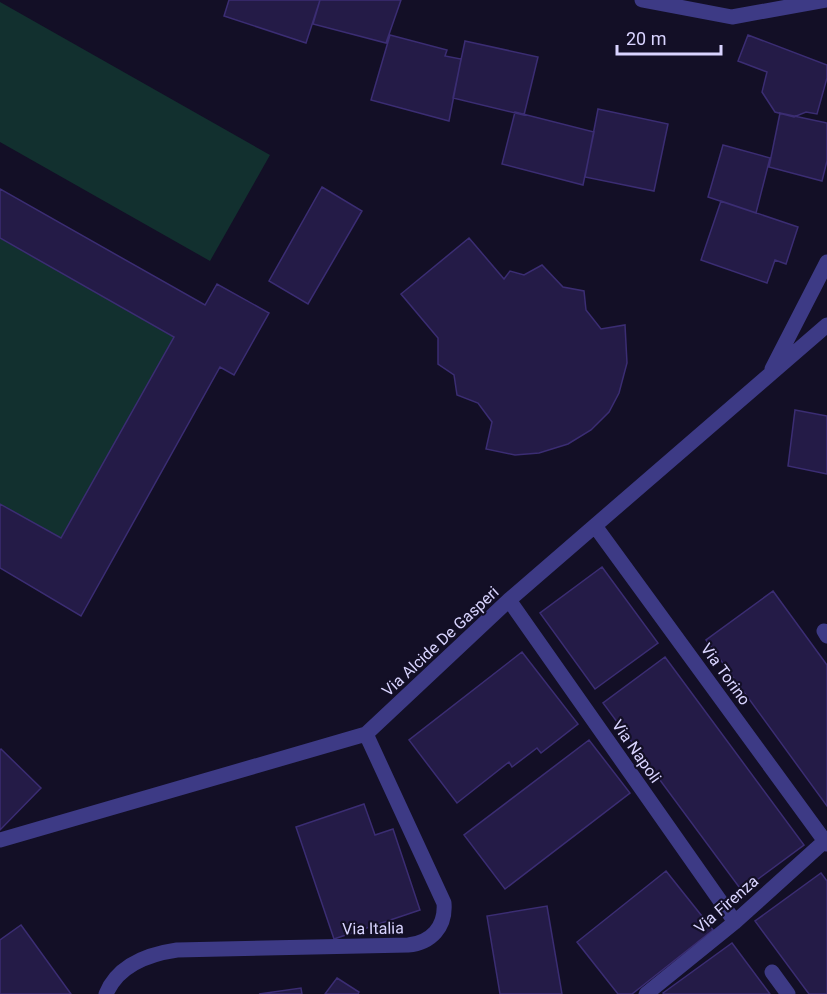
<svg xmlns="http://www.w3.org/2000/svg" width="827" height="994" font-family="Roboto,sans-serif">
<rect width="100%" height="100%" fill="#130f26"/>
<path fill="#12302f" d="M 0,2 L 270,155 L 210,261 L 0,142 Z
M 0,238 L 174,337 L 61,538 L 0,504 Z"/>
<path fill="#241b47" stroke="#3b2d73" stroke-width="1.5" d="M 229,0 L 320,0 L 306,43 L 224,16 Z
M 320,0 L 401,0 L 386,43 L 313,24 Z
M 390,35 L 447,50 L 445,56 L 461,59 L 449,121 L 371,100 Z
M 748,35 L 827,65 L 827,78 L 817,114 L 806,112 L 794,117 L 775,112 L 762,92 L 767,72 L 738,61 Z
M 465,41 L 538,57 L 524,115 L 453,98 Z
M 598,109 L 668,124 L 654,191 L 585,177 Z
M 515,112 L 594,132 L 583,185 L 502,164 Z
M 780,113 L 827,123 L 827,161 L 822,181 L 769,167 Z
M 723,145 L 770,158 L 756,213 L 708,197 Z
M 322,187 L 362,211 L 308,304 L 269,281 Z
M 0,189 L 205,305 L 217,284 L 269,313 L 234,375 L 220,367 L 81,616 L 0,568 L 0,504 L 61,538 L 174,337 L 0,238 Z
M 721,201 L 798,227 L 786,264 L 775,260 L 767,283 L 701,260 Z
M 469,238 L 504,279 L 510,271 L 524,275 L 542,265 L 563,287 L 584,291 L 586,310 L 601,329 L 625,325 L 627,363 L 619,393 L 609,412 L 591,430 L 568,444 L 539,453 L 515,455 L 486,449 L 492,422 L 478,403 L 457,395 L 454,375 L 438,364 L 438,338 L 401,294 Z
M 795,410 L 827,416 L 827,474 L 788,466 Z
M 602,567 L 658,643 L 595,689 L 540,613 Z
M 773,591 L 827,665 L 827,806 L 706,640 Z
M 522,652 L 578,724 L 541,753 L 537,748 L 512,767 L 509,762 L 457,803 L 409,740 Z
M 665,657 L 804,845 L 742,891 L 603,703 Z
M 589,740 L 630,793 L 505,889 L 464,835 Z
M 1,749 L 41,788 L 0,830 L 0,750 Z
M 364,804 L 375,835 L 393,829 L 420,910 L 334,939 L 296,827 Z
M 666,871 L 713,930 L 632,994 L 618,994 L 577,942 Z
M 821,873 L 827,881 L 827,994 L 809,994 L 755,921 Z
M 547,906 L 562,994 L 500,994 L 487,916 Z
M 21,925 L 71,994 L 0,994 L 0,940 Z
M 732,943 L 770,994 L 664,994 L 663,993 Z
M 337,978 L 359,992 L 358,994 L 325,994 Z
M 301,988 L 302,994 L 259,994 Z"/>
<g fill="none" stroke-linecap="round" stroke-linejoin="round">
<path stroke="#3d3a85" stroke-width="15" d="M 642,0 L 732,17 L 826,0
M 772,369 L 827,262
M 595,526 L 827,844
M 509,600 L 735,922
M 824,631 L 827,636
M 0,840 L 366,734 L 509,600 L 827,325
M 772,972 L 788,994
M 106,994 C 118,965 149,954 177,950 L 408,945 C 431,943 446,927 444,903 L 366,734
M 646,994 L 735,922 L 827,839"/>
</g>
<g text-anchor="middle" stroke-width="4.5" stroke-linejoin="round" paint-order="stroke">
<g font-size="16" fill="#d9d4ff" stroke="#130f26">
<text transform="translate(440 641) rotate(-43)" y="6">Via Alcide De Gasperi</text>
<text transform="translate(726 674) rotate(54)" y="6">Via Torino</text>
<text transform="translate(637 751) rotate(55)" y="6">Via Napoli</text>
<text transform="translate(726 904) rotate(-41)" y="6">Via Firenza</text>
<text transform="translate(373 928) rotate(-1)" y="6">Via Italia</text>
</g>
</g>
<path d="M617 45v9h104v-9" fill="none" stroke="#d9d4ff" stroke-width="3"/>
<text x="626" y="45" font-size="18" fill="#d9d4ff" stroke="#130f26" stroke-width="4.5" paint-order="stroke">20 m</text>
</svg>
